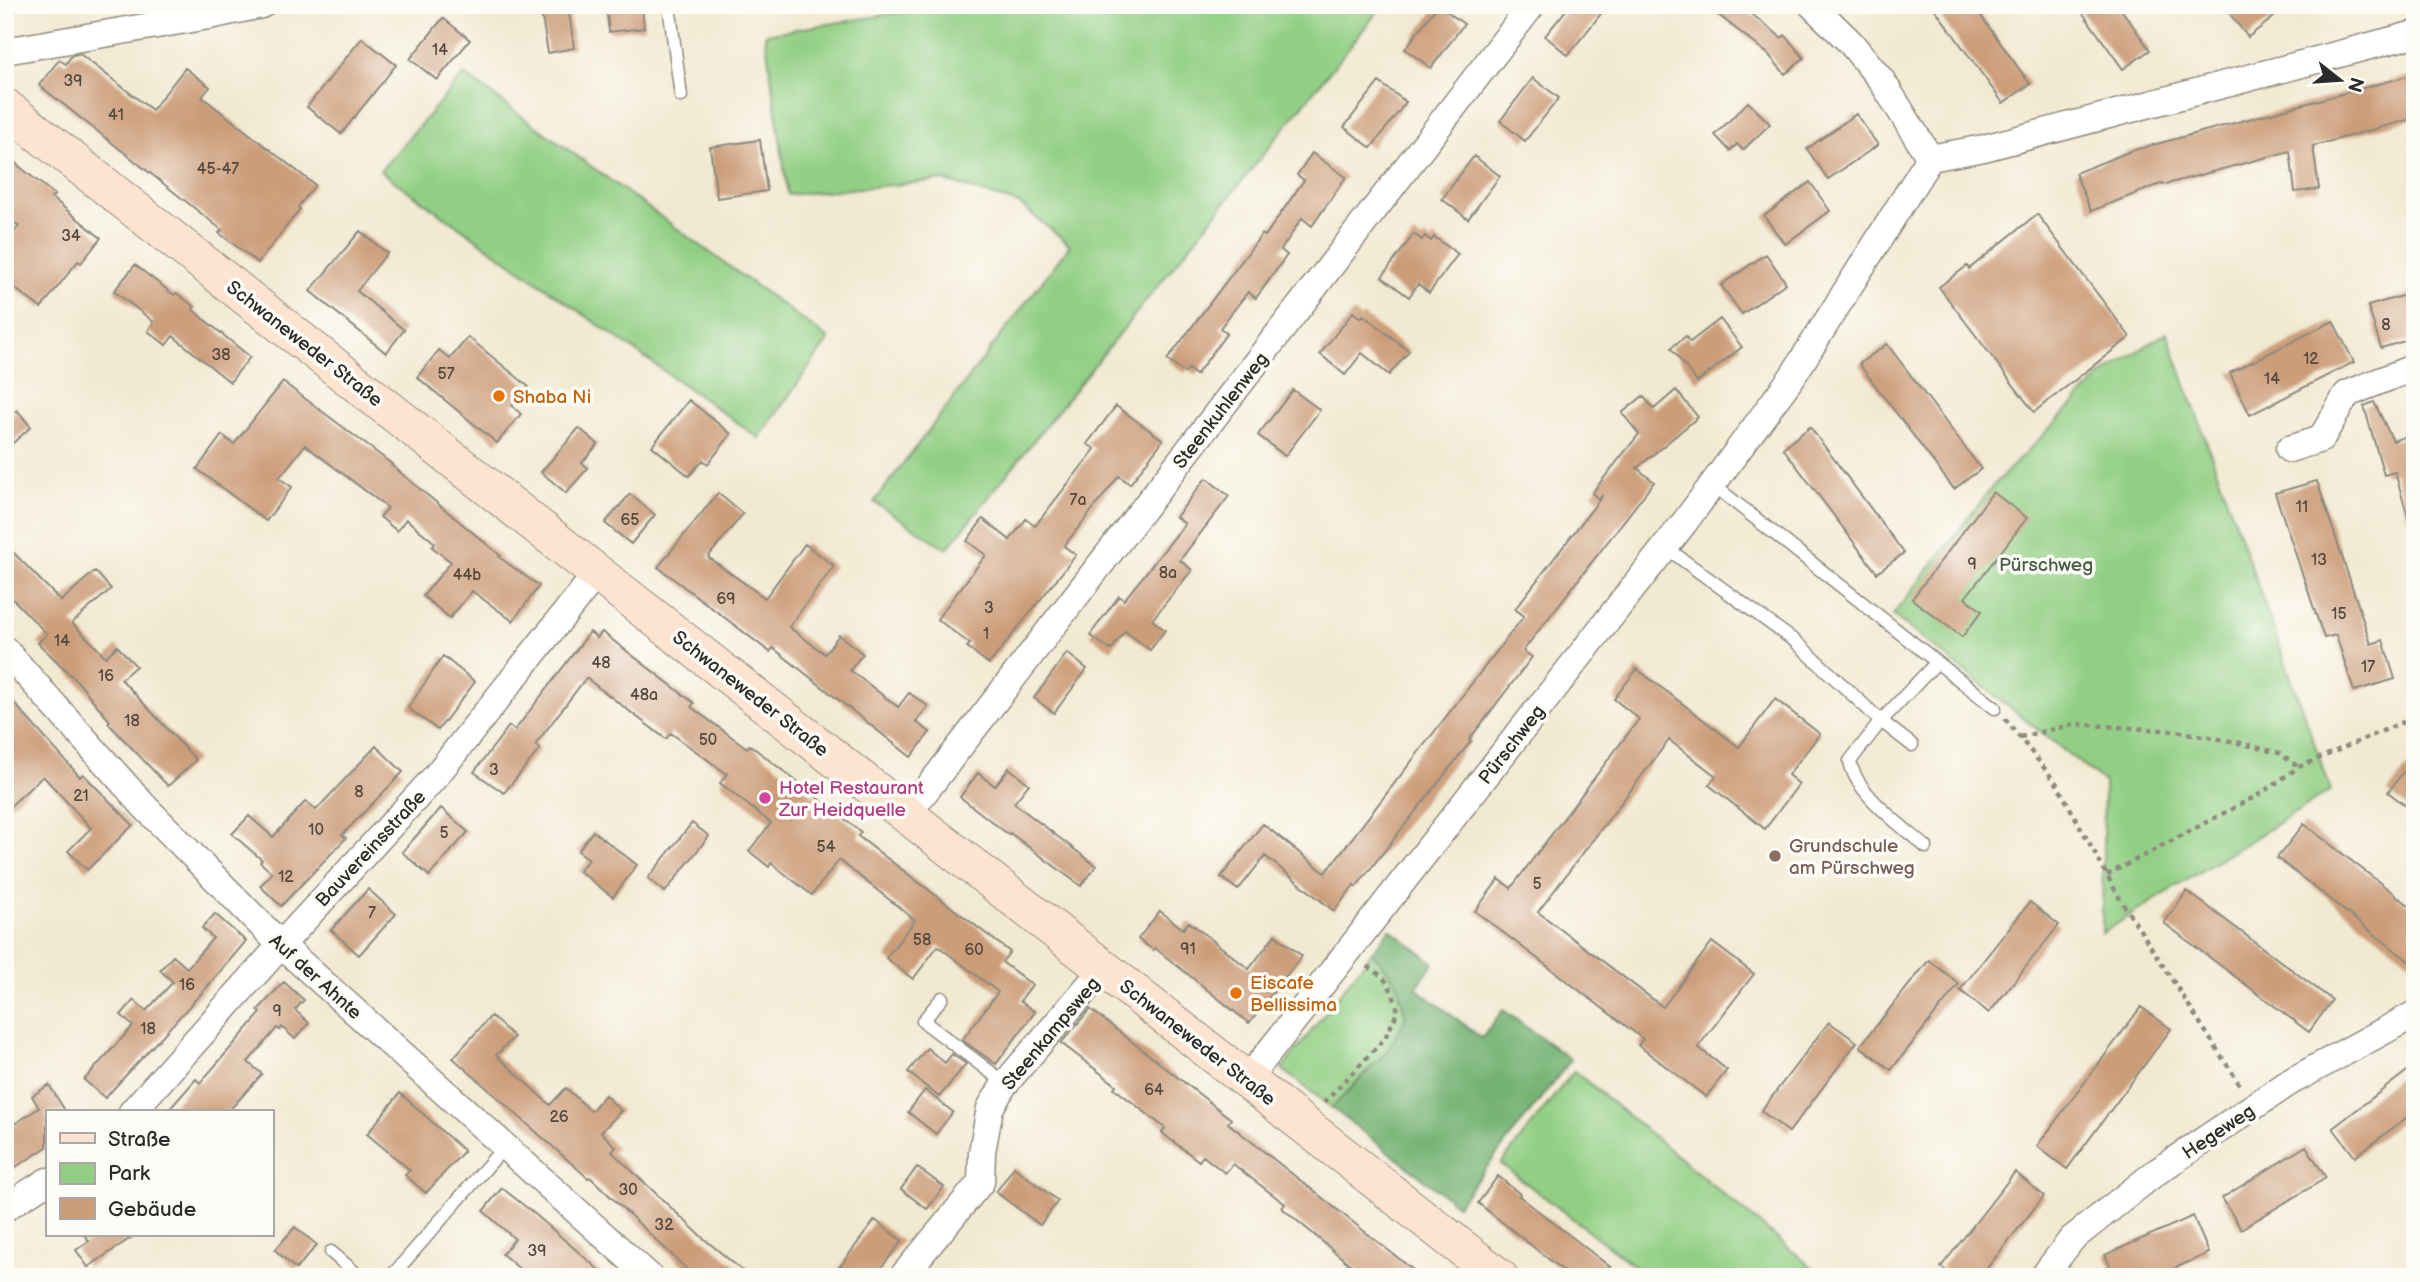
<svg xmlns="http://www.w3.org/2000/svg" width="2420" height="1282" font-family="'Balsamiq Sans',sans-serif">
<rect width="100%" height="100%" fill="#fdfcf7"/>
<filter id="ink" filterUnits="userSpaceOnUse"><feTurbulence type="fractalNoise" baseFrequency=".0143" numOctaves="2"/><feDisplacementMap in="SourceGraphic" scale="14" xChannelSelector="R" yChannelSelector="G"/><feConvolveMatrix kernelMatrix="1 2 1 2 8 2 1 2 1" color-interpolation-filters="sRGB"/></filter>
<filter id="wash" filterUnits="userSpaceOnUse"><feTurbulence type="fractalNoise" baseFrequency=".00686" numOctaves="4" result="noise"/><feDisplacementMap in="SourceGraphic" scale="28" xChannelSelector="R" yChannelSelector="G"/><feGaussianBlur stdDeviation="1.57" result="paint"/><feColorMatrix in="noise" values="0 0 0 0 0 0 0 0 0 0 0 0 0 0 0 0 0 1.4 0 .05"/><feComposite in="paint" operator="in"/></filter>
<g filter="url(#wash)">
<rect width="100%" height="100%" fill="#f2e9d1"/>
<path fill="#92cf84" stroke="#5e7d58" stroke-width="2" d="M 948,5 L 1383,5 L 947,549 L 874,502 L 1070,245 L 1019,204 L 943,180 L 788,195 L 765,34 Z
M 464,74 L 829,339 L 759,438 L 380,171 Z
M 2167,332 L 2331,790 L 2102,933 L 2104,782 L 1893,615 L 1993,486 L 2103,374 Z
M 1372,952 L 1396,981 L 1406,1017 L 1389,1049 L 1332,1108 L 1282,1069 Z
M 1574,1071 L 1824,1277 L 1649,1277 L 1501,1164 Z"/>
<path fill="#75b272" stroke="#506e4e" stroke-width="2" d="M 1390,929 L 1434,963 L 1416,988 L 1482,1038 L 1503,1010 L 1571,1060 L 1457,1205 L 1332,1108 L 1389,1049 L 1406,1017 L 1396,981 L 1372,952 Z"/>
<g id="blocks">
<path fill="#cc9d79" d="M 540,5 L 568,5 L 574,48 L 548,53 Z
M 606,5 L 642,5 L 644,28 L 609,32 Z
M 1438,5 L 1464,24 L 1431,68 L 1405,49 Z
M 1570,5 L 1608,5 L 1568,55 L 1545,36 Z
M 1706,5 L 1740,5 L 1782,38 L 1785,35 L 1804,58 L 1785,74 L 1768,54 Z
M 1932,5 L 1973,5 L 2030,84 L 2003,103 Z
M 2077,5 L 2118,5 L 2150,50 L 2123,69 Z
M 2223,5 L 2264,5 L 2274,17 L 2248,37 Z
M 443,18 L 470,40 L 437,80 L 410,59 Z
M 362,38 L 396,65 L 341,134 L 307,107 Z
M 80,54 L 152,110 L 185,68 L 210,87 L 202,97 L 315,185 L 298,207 L 300,209 L 258,263 L 219,233 L 222,230 L 39,85 L 59,60 L 66,64 L 72,55 Z
M 2415,74 L 2415,118 L 2313,146 L 2319,189 L 2295,192 L 2290,151 L 2163,185 L 2163,183 L 2091,211 L 2075,173 L 2131,151 Z
M 1533,78 L 1559,98 L 1525,141 L 1500,121 Z
M 1379,82 L 1406,102 L 1371,148 L 1344,127 Z
M 1748,102 L 1770,124 L 1743,150 L 1737,144 L 1730,151 L 1715,135 Z
M 1856,114 L 1878,145 L 1828,179 L 1807,149 Z
M 760,140 L 767,191 L 717,198 L 710,147 Z
M 1312,153 L 1346,177 L 1312,226 L 1302,218 L 1281,250 L 1287,255 L 1256,298 L 1248,292 L 1220,328 L 1227,333 L 1196,375 L 1188,369 L 1185,373 L 1167,360 L 1262,234 L 1265,236 L 1304,180 L 1297,175 Z
M 5,155 L 55,195 L 51,197 L 101,238 L 81,263 L 78,261 L 41,308 L 5,281 L 5,243 L 19,226 L 5,215 Z
M 1474,156 L 1500,176 L 1468,219 L 1442,199 Z
M 1810,182 L 1830,211 L 1785,244 L 1764,216 Z
M 2037,214 L 2130,337 L 2034,412 L 1939,287 L 1967,266 L 1969,269 Z
M 360,231 L 387,253 L 357,291 L 404,330 L 386,353 L 310,291 Z
M 1414,234 L 1422,240 L 1425,236 L 1431,241 L 1434,237 L 1458,254 L 1429,293 L 1418,284 L 1409,297 L 1382,277 Z
M 1766,254 L 1786,283 L 1742,314 L 1721,285 Z
M 135,265 L 174,295 L 176,293 L 195,307 L 193,310 L 250,357 L 230,382 L 173,336 L 166,345 L 148,331 L 154,322 L 114,291 Z
M 2415,292 L 2415,338 L 2381,348 L 2368,306 Z
M 1353,312 L 1361,318 L 1363,315 L 1409,351 L 1389,375 L 1362,353 L 1345,375 L 1320,354 Z
M 1720,319 L 1742,347 L 1697,382 L 1671,348 L 1686,336 L 1690,342 Z
M 2333,321 L 2354,362 L 2250,415 L 2230,373 Z
M 468,337 L 529,387 L 512,406 L 521,414 L 497,443 L 417,377 L 439,350 L 450,359 Z
M 1887,344 L 1981,469 L 1954,489 L 1859,364 Z
M 283,382 L 392,464 L 391,465 L 501,556 L 499,557 L 539,586 L 513,621 L 472,591 L 450,618 L 423,596 L 451,562 L 432,547 L 435,543 L 406,519 L 397,531 L 380,517 L 388,508 L 305,445 L 279,478 L 292,487 L 266,521 L 197,469 L 222,435 L 234,444 Z
M 1293,390 L 1320,410 L 1285,456 L 1258,435 Z
M 1676,390 L 1698,417 L 1637,468 L 1654,482 L 1523,651 L 1532,657 L 1469,740 L 1471,741 L 1356,887 L 1354,885 L 1334,911 L 1265,856 L 1238,890 L 1221,877 L 1263,824 L 1325,873 L 1524,616 L 1515,609 L 1603,495 L 1598,499 L 1592,493 L 1639,434 L 1622,413 L 1643,396 L 1654,409 Z
M 689,400 L 731,434 L 708,464 L 703,460 L 689,476 L 652,446 Z
M 2374,402 L 2393,441 L 2415,433 L 2415,520 L 2409,521 L 2395,472 L 2384,475 L 2364,406 Z
M 1116,406 L 1163,440 L 1130,484 L 1119,476 L 1064,546 L 1076,555 L 989,664 L 967,647 L 970,644 L 937,619 L 986,555 L 967,541 L 983,519 L 1010,540 L 1026,519 L 1035,526 L 1095,449 L 1087,444 Z
M 17,410 L 31,427 L 5,450 L 5,421 Z
M 1810,427 L 1904,553 L 1877,573 L 1783,448 Z
M 579,428 L 598,444 L 582,463 L 588,468 L 566,493 L 541,472 Z
M 1206,478 L 1229,496 L 1180,560 L 1192,570 L 1152,620 L 1165,630 L 1150,650 L 1125,631 L 1111,650 L 1090,635 L 1119,596 L 1124,600 L 1185,524 L 1176,517 Z
M 2317,481 L 2371,644 L 2383,640 L 2395,679 L 2354,691 L 2336,635 L 2324,638 L 2275,493 Z
M 1993,492 L 2027,518 L 1965,598 L 1982,611 L 1962,637 L 1912,599 Z
M 718,493 L 743,514 L 708,557 L 765,598 L 805,544 L 834,566 L 789,627 L 825,654 L 839,635 L 863,654 L 850,670 L 898,707 L 909,693 L 928,706 L 916,722 L 930,732 L 911,757 L 773,648 L 770,652 L 658,567 Z
M 630,494 L 655,515 L 631,544 L 605,523 Z
M 5,544 L 61,601 L 95,571 L 111,589 L 72,623 L 106,657 L 117,646 L 136,666 L 121,679 L 196,760 L 168,786 L 108,723 L 110,721 L 78,682 L 38,643 L 47,634 L 5,591 Z
M 590,632 L 597,638 L 602,632 L 694,703 L 691,707 L 747,748 L 750,745 L 861,832 L 858,836 L 1010,952 L 1002,962 L 1032,985 L 1020,1001 L 1035,1012 L 996,1064 L 962,1040 L 998,992 L 938,946 L 913,979 L 886,958 L 915,920 L 839,860 L 812,895 L 771,863 L 769,867 L 749,851 L 771,823 L 720,783 L 727,774 L 671,733 L 666,739 L 586,678 L 535,745 L 540,749 L 504,793 L 474,772 L 509,726 L 515,730 Z
M 1067,653 L 1087,669 L 1054,713 L 1034,698 Z
M 443,656 L 475,682 L 438,730 L 408,708 Z
M 1637,669 L 1739,747 L 1775,699 L 1820,734 L 1788,775 L 1799,784 L 1765,829 L 1709,785 L 1716,776 L 1669,740 L 1538,912 L 1663,1007 L 1712,942 L 1754,974 L 1698,1047 L 1727,1070 L 1706,1097 L 1638,1045 L 1643,1039 L 1475,911 L 1499,879 L 1511,888 L 1639,719 L 1614,699 Z
M 5,693 L 80,777 L 83,774 L 133,825 L 87,870 L 68,851 L 91,828 L 43,776 L 5,811 Z
M 376,746 L 403,772 L 342,835 L 346,838 L 281,906 L 260,886 L 272,873 L 260,862 L 262,860 L 232,834 L 249,816 L 273,837 L 306,801 L 316,810 Z
M 2415,757 L 2415,813 L 2388,792 Z
M 1009,768 L 1029,784 L 1014,803 L 1096,866 L 1081,886 L 1010,833 L 1009,835 L 960,797 L 978,773 L 995,786 Z
M 441,808 L 468,832 L 429,876 L 402,852 Z
M 692,823 L 709,836 L 665,892 L 648,878 Z
M 2304,824 L 2415,910 L 2415,966 L 2277,858 Z
M 593,831 L 637,865 L 613,897 L 579,871 L 589,859 L 578,851 Z
M 368,889 L 396,914 L 359,955 L 331,930 Z
M 2187,891 L 2332,1000 L 2309,1032 L 2164,923 Z
M 2030,902 L 2059,925 L 1989,1013 L 1960,990 Z
M 1160,911 L 1183,929 L 1189,922 L 1249,969 L 1275,935 L 1302,956 L 1249,1023 L 1155,948 L 1153,950 L 1138,939 Z
M 215,914 L 246,941 L 207,987 L 105,1098 L 84,1080 L 133,1026 L 121,1015 L 134,1000 L 146,1011 L 173,982 L 160,970 L 173,956 L 187,968 L 213,938 L 202,928 Z
M 1929,960 L 1959,984 L 1891,1070 L 1860,1046 Z
M 284,982 L 304,1000 L 295,1010 L 309,1023 L 295,1039 L 282,1027 L 280,1030 L 277,1028 L 248,1062 L 262,1074 L 228,1112 L 167,1112 L 196,1079 L 200,1083 L 261,1013 L 258,1010 Z
M 2141,1007 L 2171,1029 L 2067,1169 L 2037,1146 Z
M 1090,1009 L 1231,1119 L 1228,1123 L 1422,1277 L 1365,1277 L 1282,1208 L 1285,1204 L 1233,1164 L 1225,1173 L 1203,1156 L 1199,1161 L 1162,1133 L 1165,1128 L 1114,1088 L 1116,1085 L 1061,1043 Z
M 491,1016 L 514,1037 L 496,1055 L 550,1105 L 566,1088 L 591,1111 L 605,1095 L 621,1111 L 601,1132 L 616,1147 L 612,1152 L 702,1237 L 750,1277 L 695,1277 L 590,1177 L 588,1178 L 453,1058 Z
M 1829,1022 L 1857,1042 L 1789,1132 L 1761,1111 Z
M 927,1048 L 945,1063 L 952,1054 L 966,1064 L 939,1097 L 908,1072 Z
M 2415,1065 L 2415,1111 L 2355,1157 L 2333,1128 Z
M 49,1085 L 66,1112 L 47,1112 L 47,1147 L 5,1174 L 5,1130 L 39,1108 L 32,1096 Z
M 925,1090 L 953,1112 L 936,1134 L 908,1112 Z
M 400,1093 L 464,1151 L 426,1193 L 405,1175 L 410,1170 L 367,1134 Z
M 2306,1146 L 2326,1178 L 2241,1229 L 2222,1198 Z
M 917,1167 L 944,1187 L 927,1209 L 901,1189 Z
M 1014,1167 L 1058,1201 L 1040,1225 L 996,1192 Z
M 2015,1172 L 2044,1196 L 1980,1277 L 1954,1277 L 1941,1267 Z
M 1498,1176 L 1520,1194 L 1519,1196 L 1623,1277 L 1571,1277 L 1478,1203 Z
M 502,1188 L 536,1215 L 607,1277 L 529,1277 L 502,1254 L 515,1239 L 483,1211 Z
M 2193,1216 L 2209,1253 L 2155,1277 L 2115,1277 L 2105,1255 Z
M 875,1220 L 902,1241 L 874,1277 L 832,1277 Z
M 295,1227 L 317,1245 L 296,1269 L 275,1250 Z
M 84,1235 L 135,1235 L 88,1267 L 76,1250 L 89,1241 Z"/>
</g>
</g>
<g filter="url(#ink)">
<use href="#blocks" fill-opacity="0" stroke="#8e8a7e" stroke-width="2"/>
<g fill="none" stroke-linecap="round" stroke-linejoin="round">
<g stroke="#8e8a7e" stroke-width="15">
<path id="service" d="M 669,5 L 681,96
M 1712,484 L 1995,708
M 1665,547 L 1796,642 L 1881,721 L 1912,745
M 1926,847 C 1902,826 1855,793 1850,761 L 1881,721 L 1937,662
M 942,998 L 923,1021 L 1005,1083
M 331,1252 L 360,1277
M 391,1277 L 505,1146"/>
</g>
<g stroke="#8e8a7e" stroke-width="29">
<path id="minor" d="M 1812,5 L 1850,42 L 1882,81 L 1930,158
M 5,51 L 209,16 L 261,5
M 2289,449 L 2321,439 L 2347,394 L 2415,367
M 5,650 L 144,806 L 281,945 L 650,1277
M 907,815 L 1532,5
M 1247,1080 L 1684,523 L 1792,377 L 1930,158 L 1984,148 L 2415,34
M 132,1112 L 281,945 L 435,777 L 597,573
M 5,1208 L 47,1181
M 902,1277 L 981,1182 L 982,1152 L 990,1108 L 1004,1085 L 1104,968
M 2043,1277 L 2072,1239 L 2155,1173 L 2290,1082 L 2415,1014"/>
</g>
<g stroke="#8e8a7e" stroke-width="39">
<path id="secondary" d="M 5,107 L 597,573 L 1499,1277"/>
</g>
<path stroke="#8e8a7e" stroke-width="4.5" stroke-dasharray="5 5" stroke-linecap="butt" d="M 2005,719 L 2057,784 L 2120,899 L 2242,1088
M 2020,737 L 2075,724 L 2176,731 L 2236,742 L 2279,753 L 2299,767
M 2107,875 L 2260,794 L 2299,767 L 2415,717
M 1324,1103 L 1385,1038 L 1398,1011 C 1392,989 1388,978 1367,966"/>
<use href="#service" stroke="#fff" stroke-width="12"/>
<use href="#minor" stroke="#fff" stroke-width="26"/>
<use href="#secondary" stroke="#fde4d0" stroke-width="37"/>
</g>
</g>
<g fill="#e8710a" stroke="#fdfcf7" stroke-width="2.5">
<circle cx="499" cy="396" r="7"/>
<circle cx="1236" cy="993" r="7"/>
</g>
<circle fill="#d1479c" stroke="#fdfcf7" stroke-width="2.5" cx="765" cy="798" r="7"/>
<circle fill="#8d6e63" stroke="#fdfcf7" stroke-width="2.5" cx="1775" cy="856" r="7"/>
<g text-anchor="middle" stroke-width="7" stroke-linejoin="round" paint-order="stroke">
<g font-size="16" fill="#53483e">
<text x="440" y="55">14</text>
<text x="73" y="86">39</text>
<text x="116" y="120">41</text>
<text x="218" y="174">45-47</text>
<text x="71" y="241">34</text>
<text x="2386" y="330">8</text>
<text x="221" y="360">38</text>
<text x="2311" y="364">12</text>
<text x="446" y="379">57</text>
<text x="2272" y="384">14</text>
<text x="1078" y="505">7a</text>
<text x="2302" y="512">11</text>
<text x="630" y="525">65</text>
<text x="2319" y="565">13</text>
<text x="1972" y="569">9</text>
<text x="1168" y="578">8a</text>
<text x="467" y="580">44b</text>
<text x="726" y="604">69</text>
<text x="989" y="613">3</text>
<text x="2339" y="619">15</text>
<text x="986" y="639">1</text>
<text x="62" y="646">14</text>
<text x="601" y="668">48</text>
<text x="2368" y="672">17</text>
<text x="106" y="681">16</text>
<text x="644" y="700">48a</text>
<text x="132" y="726">18</text>
<text x="708" y="745">50</text>
<text x="494" y="775">3</text>
<text x="359" y="797">8</text>
<text x="81" y="801">21</text>
<text x="316" y="835">10</text>
<text x="444" y="838">5</text>
<text x="826" y="852">54</text>
<text x="286" y="882">12</text>
<text x="1537" y="889">5</text>
<text x="372" y="918">7</text>
<text x="922" y="945">58</text>
<text x="1188" y="954">91</text>
<text x="974" y="955">60</text>
<text x="187" y="990">16</text>
<text x="277" y="1016">9</text>
<text x="148" y="1034">18</text>
<text x="1154" y="1095">64</text>
<text x="559" y="1122">26</text>
<text x="628" y="1195">30</text>
<text x="664" y="1230">32</text>
<text x="537" y="1256">39</text>
</g>
<g font-size="19" fill="#2b2b2b" stroke="#fdfcf7">
<text transform="translate(305 343) rotate(38)" y="7">Schwaneweder Straße</text>
<text transform="translate(1220 410) rotate(-52)" y="7">Steenkuhlenweg</text>
<text transform="translate(751 693) rotate(38)" y="7">Schwaneweder Straße</text>
<text transform="translate(1511 744) rotate(-52)" y="7">Pürschweg</text>
<text transform="translate(370 848) rotate(-47)" y="7">Bauvereinsstraße</text>
<text transform="translate(316 976) rotate(42)" y="7">Auf der Ahnte</text>
<text transform="translate(1050 1033) rotate(-50)" y="7">Steenkampsweg</text>
<text transform="translate(1198 1042) rotate(38)" y="7">Schwaneweder Straße</text>
<text transform="translate(2218 1131) rotate(-34)" y="7">Hegeweg</text>
</g>
<g font-size="19" fill="#c56008" stroke="#fdfcf7" text-anchor="start">
<text x="513" y="403">Shaba Ni</text>
<text x="1250" y="989">Eiscafe<tspan x="1250" dy="22">Bellissima</tspan></text>
</g>
<g font-size="19" fill="#4a5c46" stroke="#fdfcf7">
<text x="2046" y="571">Pürschweg</text>
</g>
<g font-size="19" fill="#b23c85" stroke="#fdfcf7" text-anchor="start">
<text x="779" y="794">Hotel Restaurant<tspan x="779" dy="22">Zur Heidquelle</tspan></text>
</g>
<g font-size="19" fill="#785e54" stroke="#fdfcf7" text-anchor="start">
<text x="1789" y="852">Grundschule<tspan x="1789" dy="22">am Pürschweg</tspan></text>
</g>
</g>
<rect width="2420" height="1282" fill="none" stroke="#fdfcf7" stroke-width="28"/>
<rect x="46" y="1110" width="228" height="126" fill="#fdfcf7" stroke="#a9a8a5" stroke-width="2"/>
<rect x="60" y="1133" width="35" height="10" fill="#fde4d0" stroke="#a9a8a5" stroke-width="2"/>
<text x="108" y="1146" font-size="21" fill="#2b2b2b">Straße</text>
<rect x="60" y="1163" width="35" height="21" fill="#92cf84" stroke="#a9a8a5" stroke-width="2"/>
<text x="108" y="1180" font-size="21" fill="#2b2b2b">Park</text>
<rect x="60" y="1198" width="35" height="21" fill="#cc9d79" stroke="#a9a8a5" stroke-width="2"/>
<text x="108" y="1216" font-size="21" fill="#2b2b2b">Gebäude</text>
<g transform="translate(2340 80) rotate(107)" stroke="#fdfcf7" stroke-width="5" paint-order="stroke">
<path d="M0-5L12 26L0 18L-12 26Z" fill="#2b2b2b"/>
<text y="-10" font-size="19" font-weight="bold" text-anchor="middle" fill="#2b2b2b">N</text>
</g>
</svg>
